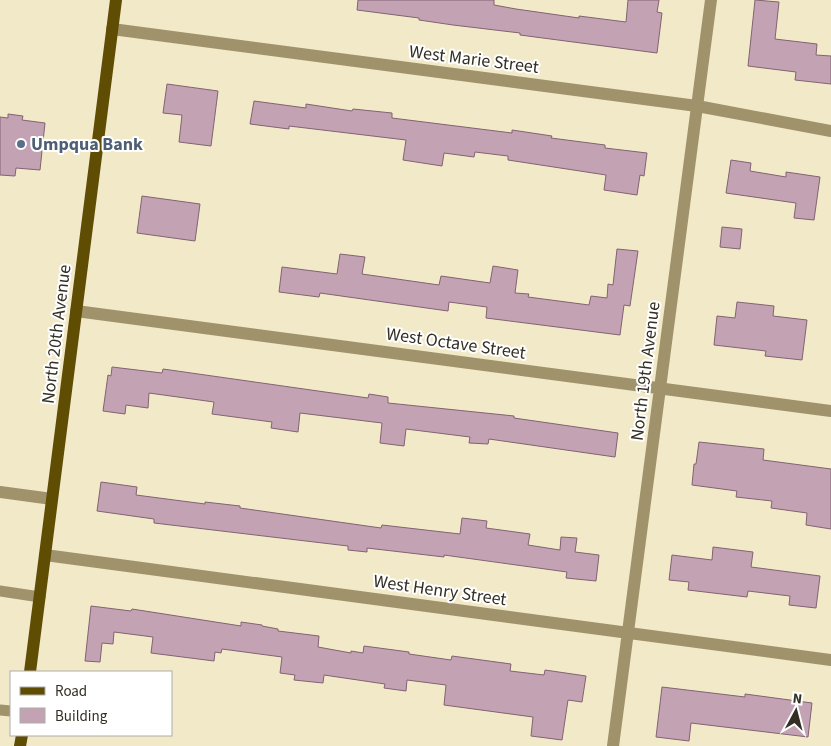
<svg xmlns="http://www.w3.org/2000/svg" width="831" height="746" font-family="'Source Sans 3',sans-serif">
<rect width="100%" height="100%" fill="#f2e9c8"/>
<path fill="#c3a3b3" stroke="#816372" d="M 358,0 L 494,0 L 494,5 L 516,9 L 579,18 L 579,16 L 626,22 L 628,0 L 659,0 L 657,12 L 662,13 L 657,53 L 520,35 L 520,33 L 453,25 L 419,20 L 419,18 L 357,10 Z
M 755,0 L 779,2 L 775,39 L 817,44 L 816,55 L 831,56 L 831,84 L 795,80 L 796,72 L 748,66 Z
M 167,84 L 218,91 L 211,146 L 179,142 L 182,115 L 163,113 Z
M 254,101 L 306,108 L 306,104 L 352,111 L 353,109 L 392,113 L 392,118 L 512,133 L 512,130 L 552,136 L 551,138 L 605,145 L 605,148 L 647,153 L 644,176 L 640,175 L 637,195 L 604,190 L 606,175 L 508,160 L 508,156 L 475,152 L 474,157 L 444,153 L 442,166 L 403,160 L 406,140 L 289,126 L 289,129 L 250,124 Z
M 8,114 L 23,116 L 22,120 L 45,123 L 40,170 L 16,168 L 15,176 L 0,175 L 0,117 L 8,118 Z
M 731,160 L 751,163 L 750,171 L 786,177 L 786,172 L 820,177 L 814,220 L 794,218 L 796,203 L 726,193 Z
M 142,196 L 200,204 L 195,241 L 137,233 Z
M 722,227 L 742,229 L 740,249 L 720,247 Z
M 617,249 L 638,251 L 630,306 L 624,305 L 620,335 L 486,318 L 487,307 L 449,302 L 448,311 L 320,293 L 319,297 L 279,292 L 282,267 L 337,274 L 340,254 L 365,257 L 362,274 L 439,285 L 441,276 L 490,283 L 493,266 L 518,270 L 515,293 L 529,294 L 528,297 L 589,305 L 591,296 L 607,298 L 608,284 L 613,285 Z
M 737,302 L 774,306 L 773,316 L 807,320 L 802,360 L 765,356 L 766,351 L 714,345 L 717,316 L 735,318 Z
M 112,367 L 162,373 L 163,369 L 318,391 L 368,398 L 369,394 L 388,397 L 388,403 L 514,416 L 514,418 L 618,433 L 615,457 L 489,439 L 488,444 L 469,443 L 470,437 L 406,429 L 404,446 L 380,443 L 382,423 L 300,413 L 298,432 L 271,428 L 272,422 L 212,414 L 214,402 L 149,393 L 148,408 L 126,405 L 125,414 L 103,411 L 108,375 L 111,376 Z
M 699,442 L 764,449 L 763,460 L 831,469 L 831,529 L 806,525 L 807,513 L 771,508 L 772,501 L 736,497 L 737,491 L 692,485 L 694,464 L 696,464 Z
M 101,482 L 137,487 L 136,495 L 205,504 L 205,502 L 240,506 L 240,508 L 381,528 L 382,525 L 460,534 L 462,518 L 487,521 L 486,528 L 530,534 L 528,545 L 560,550 L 561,537 L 577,538 L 575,552 L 599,555 L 596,581 L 566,578 L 567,572 L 444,555 L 444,557 L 367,548 L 367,552 L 348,550 L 348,546 L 154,523 L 154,519 L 97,511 Z
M 713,547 L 753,552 L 751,567 L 820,576 L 816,608 L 789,605 L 790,596 L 748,591 L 747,597 L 688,590 L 689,582 L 669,580 L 672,555 L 712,560 Z
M 91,606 L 131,611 L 132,609 L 241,626 L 241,622 L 262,625 L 262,626 L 278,629 L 278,631 L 319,636 L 318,647 L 351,653 L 351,651 L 363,653 L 364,646 L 409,652 L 409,654 L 451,660 L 452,656 L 511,664 L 510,671 L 544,675 L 545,670 L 586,676 L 582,702 L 568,700 L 562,740 L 531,736 L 533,717 L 444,705 L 446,685 L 407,680 L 406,691 L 384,688 L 385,684 L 324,675 L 323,683 L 294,680 L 295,675 L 280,673 L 282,657 L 222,649 L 221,653 L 215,652 L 214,661 L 151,653 L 153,637 L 114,632 L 113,644 L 102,643 L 100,662 L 85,661 Z
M 662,687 L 745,697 L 745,694 L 812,703 L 808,737 L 691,723 L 689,741 L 656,737 Z"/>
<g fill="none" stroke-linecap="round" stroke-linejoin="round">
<path stroke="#a0936c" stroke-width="11" d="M 0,591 L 40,597
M 0,710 L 11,711"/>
<path stroke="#a0936c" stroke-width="12" d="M 112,29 L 697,106 L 831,131
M 76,311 L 831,411
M 0,492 L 52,499
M 45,555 L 831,660
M 613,746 L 711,0"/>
<path stroke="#604d04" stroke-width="12" d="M 30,672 L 116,0
M 20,746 L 22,735"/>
</g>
<circle fill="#5c6f8a" stroke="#fff" stroke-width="2" cx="21" cy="144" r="5"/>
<g text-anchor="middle" stroke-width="4" stroke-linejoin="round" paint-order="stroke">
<g font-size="18" fill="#332f23" stroke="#fff">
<text transform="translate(474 59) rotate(7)" y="6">West Marie Street</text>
<text transform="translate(56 334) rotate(-83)" y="6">North 20th Avenue</text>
<text transform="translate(456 343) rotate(8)" y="6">West Octave Street</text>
<text transform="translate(645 371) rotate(-83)" y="6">North 19th Avenue</text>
<text transform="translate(440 590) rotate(8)" y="6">West Henry Street</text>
</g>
<g font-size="18" font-weight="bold" fill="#4e5e75" stroke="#fff" text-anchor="start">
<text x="31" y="150">Umpqua Bank</text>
</g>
</g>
<rect x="10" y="671" width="162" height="65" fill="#ffffff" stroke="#adaca7"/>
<rect x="20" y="687" width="25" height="8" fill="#604d04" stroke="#adaca7"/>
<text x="55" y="696" font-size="15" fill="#332f23">Road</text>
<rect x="20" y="708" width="25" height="15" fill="#c3a3b3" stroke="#adaca7"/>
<text x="55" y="721" font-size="15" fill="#332f23">Building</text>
<g transform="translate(796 711) rotate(7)" stroke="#ffffff" stroke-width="4" paint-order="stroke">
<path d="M0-4L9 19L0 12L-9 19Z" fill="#332f23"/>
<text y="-8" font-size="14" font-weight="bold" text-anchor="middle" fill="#332f23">N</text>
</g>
</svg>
